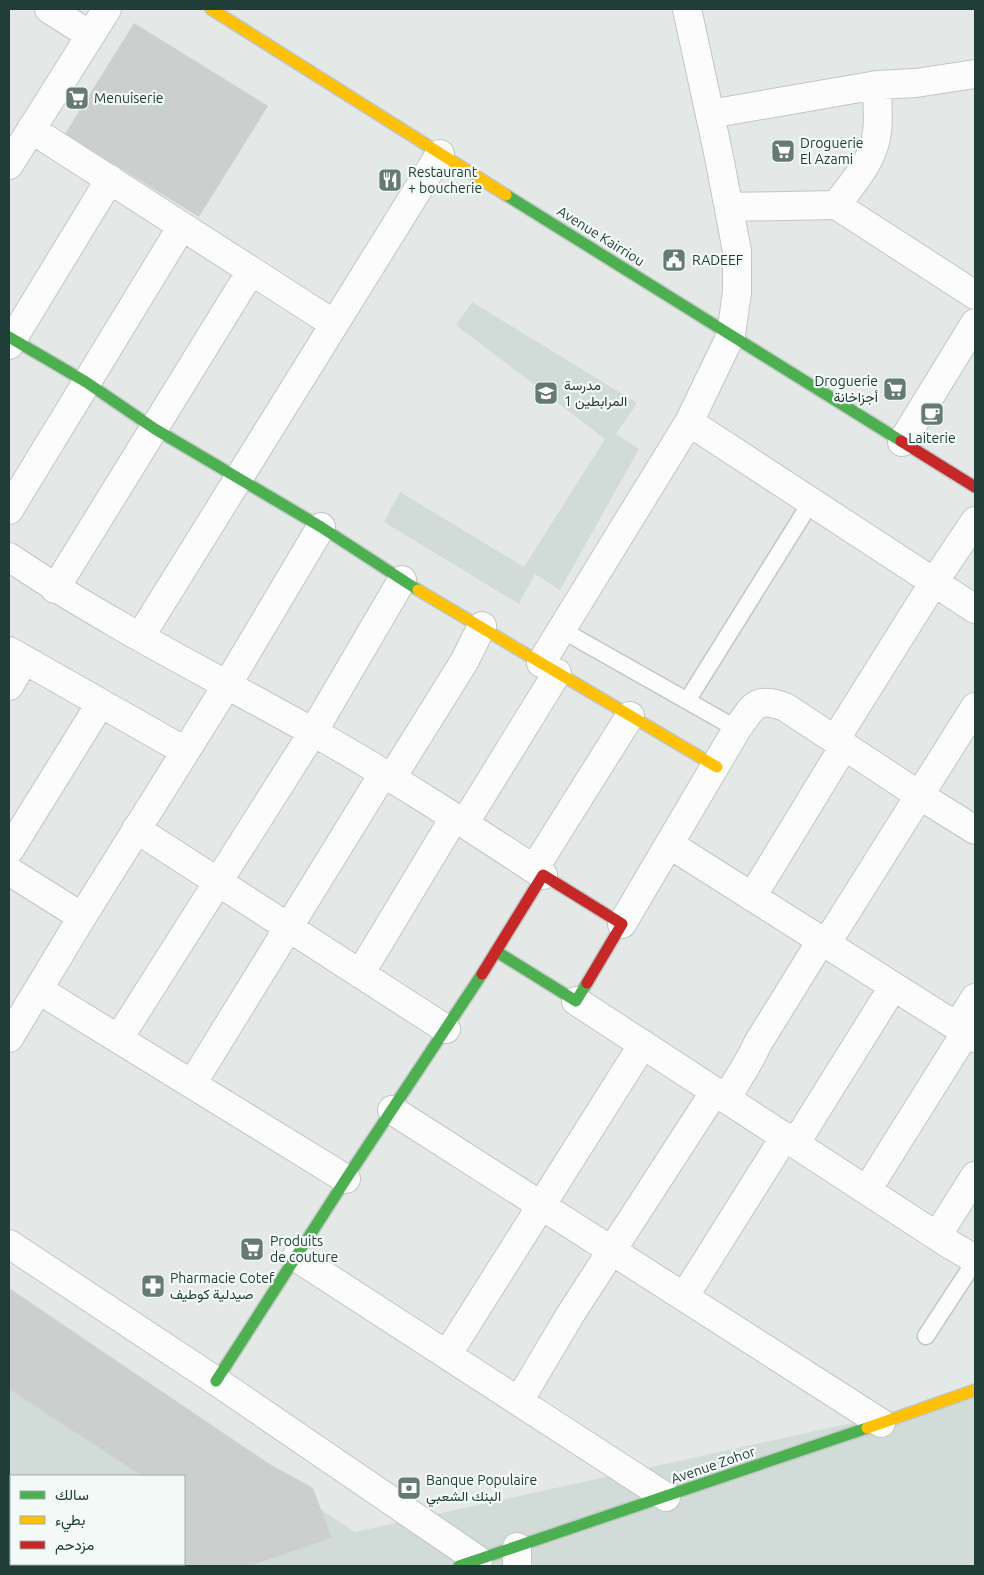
<svg xmlns="http://www.w3.org/2000/svg" width="984" height="1575" font-family="Ubuntu,Vazirmatn,sans-serif">
<rect width="100%" height="100%" fill="#e4e9e7"/>
<path fill="#d1dbd7" fill-rule="evenodd" d="M 472,302 L 637,403 L 616,434 L 639,449 L 560,590 L 535,574 L 519,604 L 384,522 L 400,492 L 524,567 L 605,439 L 456,325 Z
M 9,1303 L 355,1532 L 975,1396 L 975,1566 L 9,1566 ZM 11,1476 L 184,1476 L 184,1564 L 11,1564 Z"/>
<path fill="#cbd0ce" d="M 134,23 L 268,106 L 199,217 L 65,134 Z
M 9,1288 L 268,1463 L 313,1488 L 332,1538 L 249,1566 L 135,1566 L 134,1564 L 184,1564 L 184,1476 L 142,1476 L 9,1389 Z"/>
<g fill="none" stroke-linecap="round" stroke-linejoin="round">
<g stroke="#c1c6c4" stroke-width="19">
<path id="lane" d="M 562,630 L 737,729
M 687,701 L 811,502
M 926,1336 L 975,1261"/>
</g>
<g stroke="#c1c6c4" stroke-width="30">
<path id="street" d="M 49,9 L 90,35
M 710,114 L 877,85
M 31,129 L 334,324
M 9,165 L 107,9
M 836,205 C 853,183 874,160 877,132 C 879,117 877,100 877,85 L 916,83 L 975,74
M 729,207 L 836,205 L 975,295
M 9,345 L 110,179
M 689,422 L 975,609
M 902,442 L 975,323
M 9,510 L 182,226
M 9,557 C 105,622 209,674 311,731 C 390,775 467,825 543,875
M 55,589 L 251,271
M 140,637 L 440,154
M 9,651 L 185,751
M 541,663 L 689,422 L 731,335 L 737,292 L 737,251 L 718,152 L 687,9
M 9,686 L 24,660
M 835,740 L 934,582 L 975,521
M 391,779 L 464,662 L 482,626
M 464,824 L 557,673
M 136,829 L 446,1029
M 669,844 L 975,1038
M 9,851 L 100,704
M 534,869 L 630,716
M 9,871 L 82,917
M 752,897 L 844,746
M 622,924 L 737,729 C 753,706 756,696 785,707 L 919,795 L 975,830
M 826,944 L 975,707
M 360,974 L 454,818
M 39,990 L 346,1179
M 576,1001 L 949,1244 L 975,1259
M 957,1027 L 975,998
M 9,1038 L 82,917 L 227,685 L 321,527
M 119,1038 L 313,732 L 402,580
M 192,1084 L 383,774
M 726,1099 L 750,1059 L 758,1043 L 821,941
M 392,1110 L 881,1423
M 795,1144 L 893,987
M 867,1190 L 966,1032
M 937,1236 L 975,1176
M 9,1244 L 216,1381 L 478,1560
M 296,1257 L 666,1497
M 684,1297 L 785,1136
M 447,1355 L 643,1044
M 519,1401 L 570,1315 L 715,1091
M 517,1547 L 517,1566"/>
</g>
<g stroke="#bfc7c4" stroke-width="14">
<path id="fast" d="M 506,195 L 901,441
M 9,337 L 86,382 L 155,429 L 321,527 L 418,590
M 497,952 L 576,1001 L 587,983
M 216,1381 L 346,1179 L 482,974
M 459,1566 L 867,1428"/>
</g>
<g stroke="#bfc7c4" stroke-width="14">
<path id="slow" d="M 211,9 L 506,195
M 418,590 L 717,767
M 867,1428 L 975,1390"/>
</g>
<g stroke="#bfc7c4" stroke-width="14">
<path id="jam" d="M 901,441 L 975,487
M 482,974 L 543,875 L 622,924 L 587,983"/>
</g>
<use href="#lane" stroke="#fbfcfb" stroke-width="16"/>
<use href="#street" stroke="#fbfcfb" stroke-width="28"/>
<use href="#fast" stroke="#4caf50" stroke-width="11"/>
<use href="#slow" stroke="#ffc107" stroke-width="11"/>
<use href="#jam" stroke="#c62828" stroke-width="11"/>
</g>
<defs>
<g id="supermarket-square" transform="scale(1.25)"><rect x="-9" y="-9" width="18" height="18" rx="4" fill="#657975" stroke="#f2f9f6"/><path d="M-6-5.5h2.5l.6 2H6L4.5 2H-2.5L-4.4-4H-6ZM-1.5 3.2a1.3 1.3 0 1 0 .1 0ZM3 3.2a1.3 1.3 0 1 0 .1 0Z" fill="#fff"/></g>
<g id="restaurant-square" transform="scale(1.25)"><rect x="-9" y="-9" width="18" height="18" rx="4" fill="#657975" stroke="#f2f9f6"/><path d="M-5-6h1v4h1v-4h1v4h1v-4h1v5L-1.5 .5V6h-2V.5L-5-1ZM5-6V6H3V1.5H1.5Q1.5-4 5-6Z" fill="#fff"/></g>
<g id="civic-square" transform="scale(1.25)"><rect x="-9" y="-9" width="18" height="18" rx="4" fill="#657975" stroke="#f2f9f6"/><path d="M-.6-6.5H3V-4.5H.6V-3L4-1V1h2V6H-6V1h2V-1L-.6-3ZM-1.2 2.5V6h2.4V2.5Z" fill="#fff"/></g>
<g id="school-square" transform="scale(1.25)"><rect x="-9" y="-9" width="18" height="18" rx="4" fill="#657975" stroke="#f2f9f6"/><path d="M0-5L7-2L0 1L-7-2ZM-4 1L0 2.5L4 1V4Q0 6-4 4Z" fill="#fff"/></g>
<g id="cafe-square" transform="scale(1.25)"><rect x="-9" y="-9" width="18" height="18" rx="4" fill="#657975" stroke="#f2f9f6"/><path d="M-5.5-4.5H6V0H3Q3 3.5 0 3.5H-2.5Q-5.5 3.5-5.5 0ZM3-3.2v2h1.7v-2ZM-6 4.5H4V6H-6Z" fill="#fff"/></g>
<g id="pharmacy-square" transform="scale(1.25)"><rect x="-9" y="-9" width="18" height="18" rx="4" fill="#657975" stroke="#f2f9f6"/><path d="M-2-6h4v4h4v4h-4v4h-4v-4h-4v-4h4Z" fill="#fff"/></g>
<g id="bank-square" transform="scale(1.25)"><rect x="-9" y="-9" width="18" height="18" rx="4" fill="#657975" stroke="#f2f9f6"/><path d="M-6-4H6V4H-6ZM0-2.3a2.3 2.3 0 1 0 0 4.6a2.3 2.3 0 1 0 0-4.6Z" fill="#fff"/></g>
</defs>
<g fill-rule="evenodd">
<use href="#supermarket-square" x="77" y="98"/>
<use href="#supermarket-square" x="783" y="151"/>
<use href="#restaurant-square" x="390" y="180"/>
<use href="#civic-square" x="674" y="260"/>
<use href="#supermarket-square" x="895" y="389"/>
<use href="#school-square" x="546" y="393"/>
<use href="#cafe-square" x="932" y="414"/>
<use href="#supermarket-square" x="252" y="1249"/>
<use href="#pharmacy-square" x="153" y="1286"/>
<use href="#bank-square" x="409" y="1488"/>
</g>
<g text-anchor="middle" stroke-width="4.5" stroke-linejoin="round" paint-order="stroke">
<g font-size="14" fill="#213d37" stroke="#f2f9f6" text-anchor="start">
<text x="94" y="103">Menuiserie</text>
<text x="800" y="148">Droguerie<tspan x="800" dy="16">El Azami</tspan></text>
<text x="408" y="177">Restaurant<tspan x="408" dy="16">+ boucherie</tspan></text>
<text x="692" y="265">RADEEF</text>
<text x="878" y="386" text-anchor="end">Droguerie<tspan x="878" dy="16">أجزاخانة</tspan></text>
<text x="564" y="390">مدرسة<tspan x="564" dy="16">المرابطين 1</tspan></text>
<text x="932" y="443" text-anchor="middle">Laiterie</text>
<text x="270" y="1246">Produits<tspan x="270" dy="16">de couture</tspan></text>
<text x="170" y="1283">Pharmacie Cotef<tspan x="170" dy="16">صيدلية كوطيف</tspan></text>
<text x="426" y="1485">Banque Populaire<tspan x="426" dy="16">البنك الشعبي</tspan></text>
</g>
<g font-size="14" fill="#213d37" stroke="#f2f9f6">
<text transform="translate(601 236) rotate(32)" y="5">Avenue Kairriou</text>
<text transform="translate(713 1465) rotate(-19)" y="5">Avenue Zohor</text>
</g>
</g>
<rect width="984" height="1575" fill="none" stroke="#213d37" stroke-width="20"/>
<rect x="10" y="1475" width="175" height="90" fill="#f2f9f6" stroke="#9eaeaa"/>
<rect x="20" y="1491" width="25" height="8" fill="#4caf50" stroke="#9eaeaa"/>
<text x="55" y="1500" font-size="15" fill="#213d37">سالك</text>
<rect x="20" y="1516" width="25" height="8" fill="#ffc107" stroke="#9eaeaa"/>
<text x="55" y="1525" font-size="15" fill="#213d37">بطيء</text>
<rect x="20" y="1541" width="25" height="8" fill="#c62828" stroke="#9eaeaa"/>
<text x="55" y="1550" font-size="15" fill="#213d37">مزدحم</text>
</svg>
